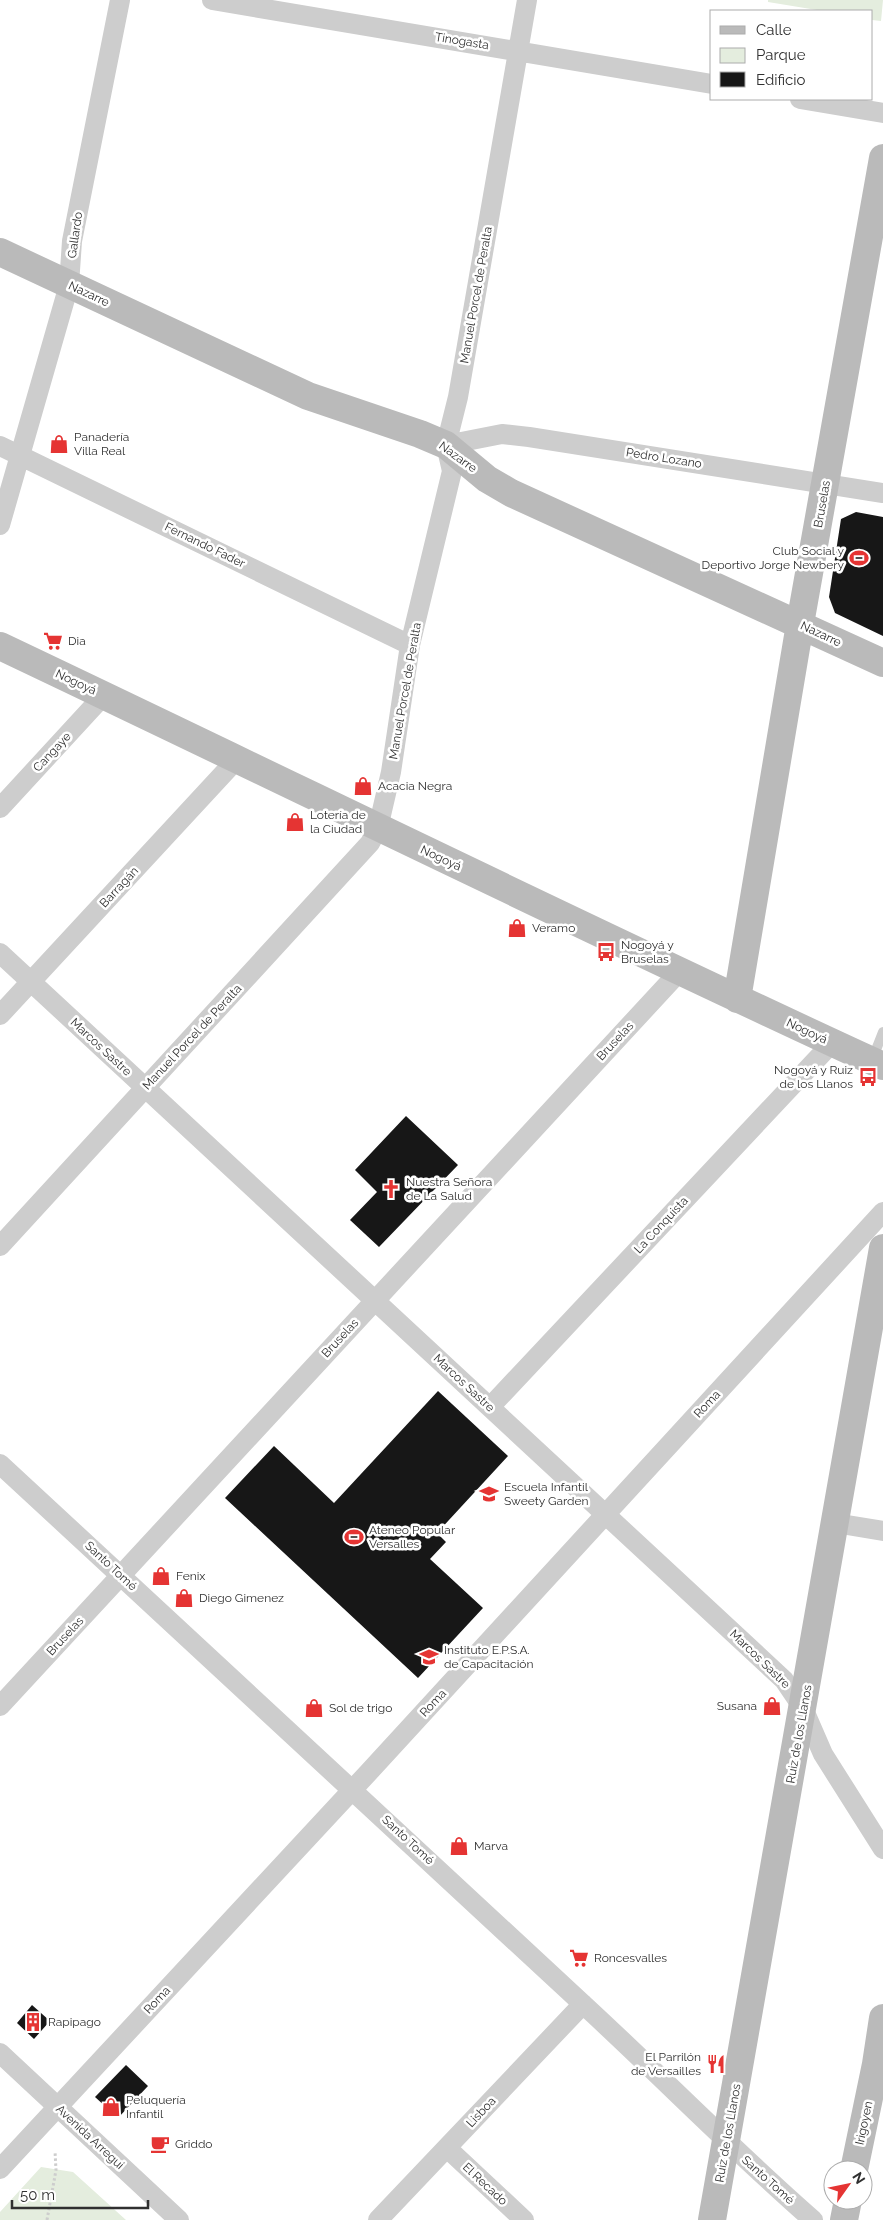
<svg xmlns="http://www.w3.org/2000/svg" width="883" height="2220" font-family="Raleway,sans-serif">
<rect width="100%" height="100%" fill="#fff"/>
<path fill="#e4edde" d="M 768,0 L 883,0 L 881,21 L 872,20 L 872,11 L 823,11 L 768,2 Z
M 41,2167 L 73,2172 L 126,2220 L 0,2220 L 0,2212 Z"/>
<path fill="#171717" d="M 856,512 L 883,517 L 883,636 L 835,613 L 829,597 L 841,519 Z
M 406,1116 L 458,1165 L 379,1247 L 350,1220 L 377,1192 L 355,1170 Z
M 438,1391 L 508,1456 L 437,1533 L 446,1542 L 430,1559 L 483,1608 L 418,1678 L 225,1498 L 274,1446 L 334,1503 Z
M 32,2005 L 50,2021 L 34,2039 L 17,2023 Z
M 126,2065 L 148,2086 L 118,2118 L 95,2097 Z"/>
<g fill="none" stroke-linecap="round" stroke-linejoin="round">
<path stroke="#cdcdcd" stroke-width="3" stroke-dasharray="2.5 2.5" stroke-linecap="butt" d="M 47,2220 L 56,2170 L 55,2151"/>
<path stroke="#cdcdcd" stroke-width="10" d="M 872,1060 L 883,1032"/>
<path stroke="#cdcdcd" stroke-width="20" d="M 212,0 L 712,84
M 800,99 L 883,113
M 446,445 L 502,434 L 529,437 L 883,493
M 0,446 L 410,645
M 0,525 L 69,285 L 72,241 L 120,0
M 0,808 L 104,695
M 0,953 L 784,1680 L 803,1708 L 823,1754 L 883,1849
M 0,1015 L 237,759
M 0,1246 L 370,843 L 378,828 L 391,772 L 410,645 L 452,471 L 446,445 L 458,397 L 527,0
M 490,1407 L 832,1043
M 0,1464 C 196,1644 391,1825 585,2006 C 662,2077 735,2152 813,2220
M 835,1523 L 883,1531
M 0,1706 L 680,971
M 0,2053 L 179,2220
M 447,2148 L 524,2220
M 0,2169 L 368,1773 L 883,1212
M 378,2220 L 583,2004"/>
<path stroke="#bababa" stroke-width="28" d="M 0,252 L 308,396 L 420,434 L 446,445 L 487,479 L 511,493 L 883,663
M 0,646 C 295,786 587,930 883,1066
M 737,999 L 800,624 L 883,158
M 854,2170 L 876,2064 L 883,2018
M 712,2220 L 883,1248
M 844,2220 L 848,2200"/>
</g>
<defs>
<g id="shop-bare" transform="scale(1.5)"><path d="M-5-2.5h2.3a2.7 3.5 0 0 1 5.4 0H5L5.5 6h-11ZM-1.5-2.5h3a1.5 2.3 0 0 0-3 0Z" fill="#e53433" stroke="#fff" stroke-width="2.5" paint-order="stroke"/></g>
<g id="stadium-bare" transform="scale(1.5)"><path d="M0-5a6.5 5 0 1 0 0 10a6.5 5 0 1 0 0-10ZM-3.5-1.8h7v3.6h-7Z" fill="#e53433" stroke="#fff" stroke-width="2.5" paint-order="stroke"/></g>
<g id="supermarket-bare" transform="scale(1.5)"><path d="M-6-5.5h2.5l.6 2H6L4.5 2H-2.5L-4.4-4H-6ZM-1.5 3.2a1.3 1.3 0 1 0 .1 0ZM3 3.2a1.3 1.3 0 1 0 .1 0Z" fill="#e53433" stroke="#fff" stroke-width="2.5" paint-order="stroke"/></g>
<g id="bus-bare" transform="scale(1.5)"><path d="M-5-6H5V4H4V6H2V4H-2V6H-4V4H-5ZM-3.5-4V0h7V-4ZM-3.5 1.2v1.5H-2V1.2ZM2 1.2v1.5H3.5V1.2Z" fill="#e53433" stroke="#fff" stroke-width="2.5" paint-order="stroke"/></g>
<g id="church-bare" transform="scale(1.5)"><path d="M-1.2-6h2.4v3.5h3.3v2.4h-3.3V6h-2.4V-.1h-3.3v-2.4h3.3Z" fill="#e53433" stroke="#fff" stroke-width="2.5" paint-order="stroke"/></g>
<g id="school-bare" transform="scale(1.5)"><path d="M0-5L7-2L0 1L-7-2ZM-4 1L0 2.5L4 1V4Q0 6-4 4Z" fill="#e53433" stroke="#fff" stroke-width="2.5" paint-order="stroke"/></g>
<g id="university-bare" transform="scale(1.5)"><path d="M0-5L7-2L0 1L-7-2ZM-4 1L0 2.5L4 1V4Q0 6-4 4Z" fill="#e53433" stroke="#fff" stroke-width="2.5" paint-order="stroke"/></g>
<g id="building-bare" transform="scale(1.5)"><path d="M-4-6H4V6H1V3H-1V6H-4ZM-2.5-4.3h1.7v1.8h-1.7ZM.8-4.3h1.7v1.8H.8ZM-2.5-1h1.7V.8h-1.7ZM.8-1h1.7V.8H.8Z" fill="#e53433" stroke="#fff" stroke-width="2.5" paint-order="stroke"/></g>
<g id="restaurant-bare" transform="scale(1.5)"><path d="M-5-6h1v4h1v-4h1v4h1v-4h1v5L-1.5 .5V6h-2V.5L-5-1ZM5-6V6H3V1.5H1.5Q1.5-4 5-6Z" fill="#e53433" stroke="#fff" stroke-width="2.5" paint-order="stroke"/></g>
<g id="cafe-bare" transform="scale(1.5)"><path d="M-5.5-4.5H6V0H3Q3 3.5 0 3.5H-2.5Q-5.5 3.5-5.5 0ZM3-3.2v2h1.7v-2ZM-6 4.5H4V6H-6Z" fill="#e53433" stroke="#fff" stroke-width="2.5" paint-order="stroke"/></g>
</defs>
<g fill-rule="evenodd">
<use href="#shop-bare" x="59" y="444"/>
<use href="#stadium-bare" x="859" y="558"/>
<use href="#supermarket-bare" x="53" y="641"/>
<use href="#shop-bare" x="363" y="786"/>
<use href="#shop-bare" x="295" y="822"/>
<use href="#shop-bare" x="517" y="928"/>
<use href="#bus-bare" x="606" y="952"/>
<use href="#bus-bare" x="868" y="1077"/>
<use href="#church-bare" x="391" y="1189"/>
<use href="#school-bare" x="489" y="1494"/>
<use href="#stadium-bare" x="354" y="1537"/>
<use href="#shop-bare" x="161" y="1576"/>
<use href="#shop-bare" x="184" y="1598"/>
<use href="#university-bare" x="429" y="1657"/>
<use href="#shop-bare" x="772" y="1706"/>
<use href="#shop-bare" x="314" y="1708"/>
<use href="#shop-bare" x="459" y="1846"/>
<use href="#supermarket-bare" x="579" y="1958"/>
<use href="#building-bare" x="33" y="2022"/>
<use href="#restaurant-bare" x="716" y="2064"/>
<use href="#shop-bare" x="111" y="2107"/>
<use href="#cafe-bare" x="160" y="2144"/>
</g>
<g text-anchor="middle" stroke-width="5" stroke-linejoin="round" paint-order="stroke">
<g font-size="12" fill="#303030" stroke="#fff">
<text transform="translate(462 41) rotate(9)" y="4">Tinogasta</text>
<text transform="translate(75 235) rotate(-82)" y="4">Gallardo</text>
<text transform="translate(89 294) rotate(25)" y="4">Nazarre</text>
<text transform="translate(476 295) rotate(-80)" y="4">Manuel Porcel de Peralta</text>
<text transform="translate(458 457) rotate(36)" y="4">Nazarre</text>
<text transform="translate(664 458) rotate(9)" y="4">Pedro Lozano</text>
<text transform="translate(822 504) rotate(-80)" y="4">Bruselas</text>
<text transform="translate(205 545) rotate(26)" y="4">Fernando Fader</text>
<text transform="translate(821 634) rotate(25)" y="4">Nazarre</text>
<text transform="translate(76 682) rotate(25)" y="4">Nogoyá</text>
<text transform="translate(405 691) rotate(-80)" y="4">Manuel Porcel de Peralta</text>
<text transform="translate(52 752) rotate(-47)" y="4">Cangaye</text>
<text transform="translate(441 858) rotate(25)" y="4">Nogoyá</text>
<text transform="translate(119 887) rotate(-47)" y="4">Barragán</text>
<text transform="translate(807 1031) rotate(25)" y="4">Nogoyá</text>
<text transform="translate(192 1037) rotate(-47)" y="4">Manuel Porcel de Peralta</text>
<text transform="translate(615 1041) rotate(-47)" y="4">Bruselas</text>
<text transform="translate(101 1047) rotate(43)" y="4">Marcos Sastre</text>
<text transform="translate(661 1225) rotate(-47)" y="4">La Conquista</text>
<text transform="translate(340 1338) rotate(-47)" y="4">Bruselas</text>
<text transform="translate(464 1383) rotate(43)" y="4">Marcos Sastre</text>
<text transform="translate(707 1404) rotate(-47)" y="4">Roma</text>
<text transform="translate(111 1566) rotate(43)" y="4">Santo Tomé</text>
<text transform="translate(65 1636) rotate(-47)" y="4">Bruselas</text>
<text transform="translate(760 1659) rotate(44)" y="4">Marcos Sastre</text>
<text transform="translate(433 1703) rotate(-47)" y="4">Roma</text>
<text transform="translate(799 1734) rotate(-80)" y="4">Ruiz de los Llanos</text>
<text transform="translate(408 1840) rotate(43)" y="4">Santo Tomé</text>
<text transform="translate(157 2000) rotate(-47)" y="4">Roma</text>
<text transform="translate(481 2112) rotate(-47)" y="4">Lisboa</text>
<text transform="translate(864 2123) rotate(-78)" y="4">Irigoyen</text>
<text transform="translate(728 2133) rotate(-80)" y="4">Ruiz de los Llanos</text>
<text transform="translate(90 2137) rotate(43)" y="4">Avenida Arregui</text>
<text transform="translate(768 2180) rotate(42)" y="4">Santo Tomé</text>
<text transform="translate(485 2184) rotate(43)" y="4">El Recado</text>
</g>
<g font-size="12" fill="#303030" stroke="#fff" text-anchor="start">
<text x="74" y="441">Panadería<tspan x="74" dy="14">Villa Real</tspan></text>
<text x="844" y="555" text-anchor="end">Club Social y<tspan x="844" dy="14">Deportivo Jorge Newbery</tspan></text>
<text x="68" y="645">Dia</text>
<text x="378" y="790">Acacia Negra</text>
<text x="310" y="819">Lotería de<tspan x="310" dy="14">la Ciudad</tspan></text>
<text x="532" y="932">Veramo</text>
<text x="621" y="949">Nogoyá y<tspan x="621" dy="14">Bruselas</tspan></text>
<text x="853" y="1074" text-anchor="end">Nogoyá y Ruiz<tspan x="853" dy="14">de los Llanos</tspan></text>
<text x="406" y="1186">Nuestra Señora<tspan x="406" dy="14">de La Salud</tspan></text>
<text x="504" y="1491">Escuela Infantil<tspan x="504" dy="14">Sweety Garden</tspan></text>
<text x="369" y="1534">Ateneo Popular<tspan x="369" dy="14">Versalles</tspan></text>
<text x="176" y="1580">Fenix</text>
<text x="199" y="1602">Diego Gimenez</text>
<text x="444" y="1654">Instituto E.P.S.A.<tspan x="444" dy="14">de Capacitación</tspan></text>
<text x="757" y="1710" text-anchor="end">Susana</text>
<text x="329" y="1712">Sol de trigo</text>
<text x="474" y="1850">Marva</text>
<text x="594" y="1962">Roncesvalles</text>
<text x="48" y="2026">Rapipago</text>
<text x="701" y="2061" text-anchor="end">El Parrilón<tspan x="701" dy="14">de Versailles</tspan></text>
<text x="126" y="2104">Peluquería<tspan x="126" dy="14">Infantil</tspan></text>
<text x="175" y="2148">Griddo</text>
</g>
</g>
<rect x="710" y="10" width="162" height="90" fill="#ffffff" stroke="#acacac"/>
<rect x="720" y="26" width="25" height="8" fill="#bababa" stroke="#acacac"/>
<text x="756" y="35" font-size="15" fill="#303030">Calle</text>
<rect x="720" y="48" width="25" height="15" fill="#e4edde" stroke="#acacac"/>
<text x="756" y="60" font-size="15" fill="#303030">Parque</text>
<rect x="720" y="72" width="25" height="15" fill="#171717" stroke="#acacac"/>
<text x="756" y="85" font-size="15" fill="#303030">Edificio</text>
<g transform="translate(848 2185) rotate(57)"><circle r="24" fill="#ffffff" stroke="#acacac"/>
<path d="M0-4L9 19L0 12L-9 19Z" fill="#e53433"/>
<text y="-8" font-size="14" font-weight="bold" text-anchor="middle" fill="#303030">N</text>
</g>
<path d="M12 2200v8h136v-8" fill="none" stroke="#303030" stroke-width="2.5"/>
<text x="20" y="2200" font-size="15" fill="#303030" stroke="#ffffff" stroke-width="4" paint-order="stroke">50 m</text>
</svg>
